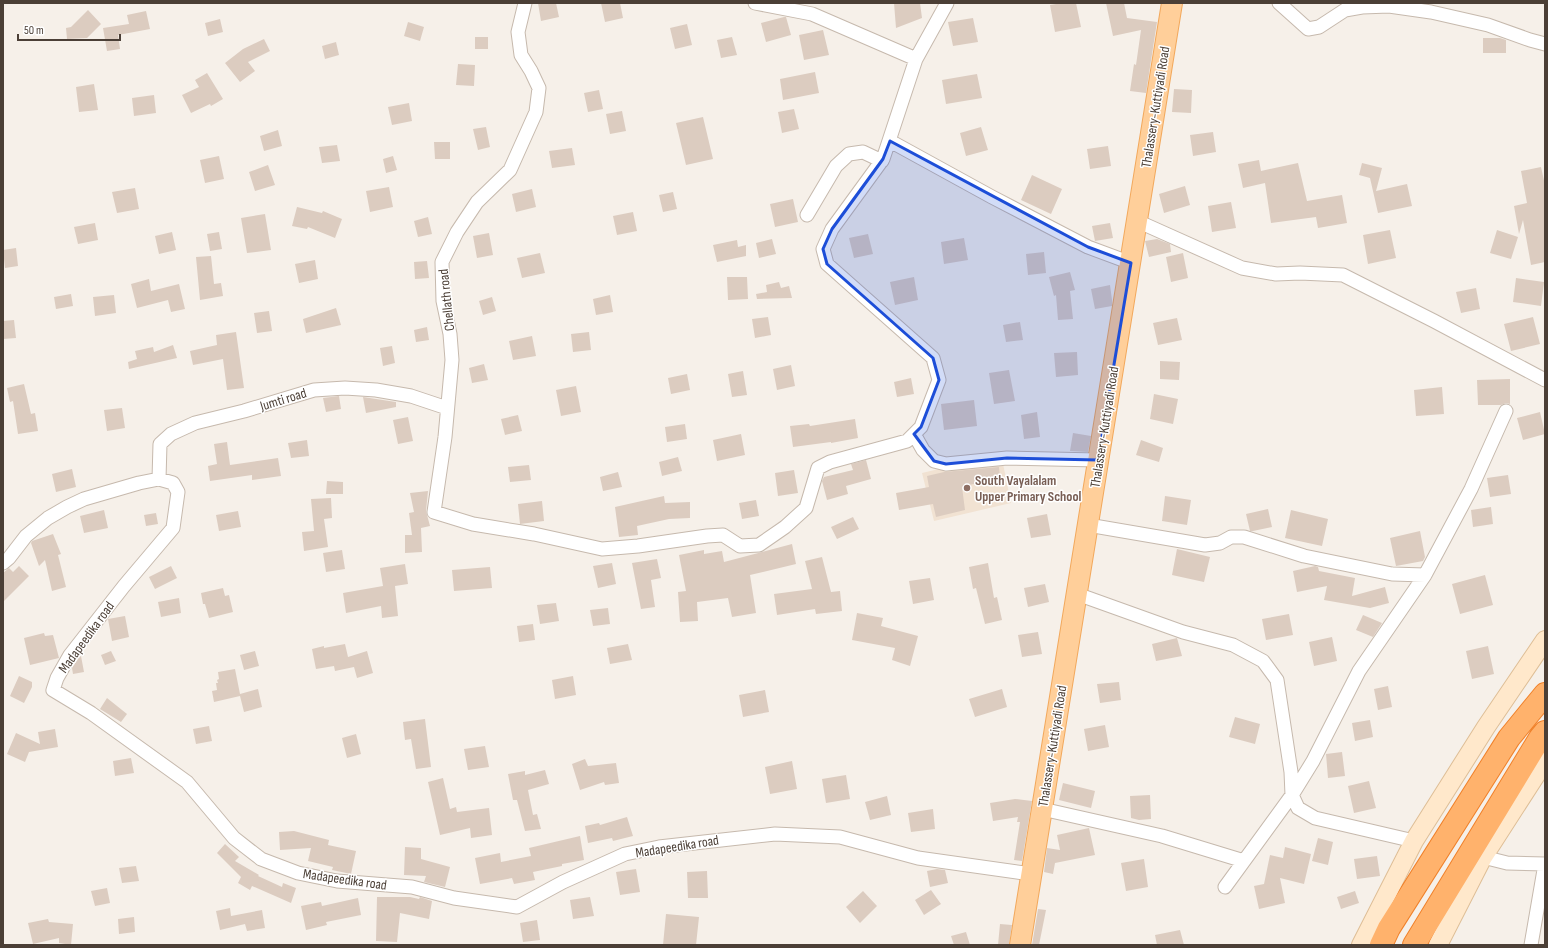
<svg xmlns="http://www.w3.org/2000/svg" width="1548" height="948" font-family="'Sofia Sans Condensed',sans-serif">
<rect width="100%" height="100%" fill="#f6f0e9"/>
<path fill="#f1e2d2" d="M 1001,454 L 1011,503 L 934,521 L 922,473 Z"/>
<path fill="#dcccc0" d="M 538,3 L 556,3 L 559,17 L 541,21 Z
M 601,3 L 620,3 L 623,18 L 605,22 Z
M 894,3 L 920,3 L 922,18 L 896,28 Z
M 1062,3 L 1076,3 L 1081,27 L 1055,32 L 1050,5 Z
M 1106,3 L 1124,3 L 1127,18 L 1157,22 L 1146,93 L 1130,91 L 1134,64 L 1136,65 L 1141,30 L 1113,36 Z
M 88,10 L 101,24 L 87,38 L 67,39 L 66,28 L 71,27 Z
M 146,11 L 150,29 L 118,35 L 120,49 L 107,51 L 103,28 L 129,24 L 127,15 Z
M 784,17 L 786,17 L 791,35 L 766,42 L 761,23 Z
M 973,18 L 978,42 L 953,46 L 948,22 Z
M 220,19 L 223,32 L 208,36 L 205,23 Z
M 408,22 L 424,27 L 420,41 L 404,36 Z
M 687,24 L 692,45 L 675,49 L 670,28 Z
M 823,30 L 829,55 L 804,60 L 799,35 Z
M 475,37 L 488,37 L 488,49 L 475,49 Z
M 732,37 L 737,55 L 721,58 L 717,40 Z
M 1483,38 L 1500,38 L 1506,40 L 1506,53 L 1483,53 Z
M 264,39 L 270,51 L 248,62 L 255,71 L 240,82 L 225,63 L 243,49 Z
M 336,42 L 339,55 L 325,59 L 322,46 Z
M 458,64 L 475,65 L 474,86 L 456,85 Z
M 815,72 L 819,93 L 783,100 L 780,79 Z
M 207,73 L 223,99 L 211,106 L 210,104 L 191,113 L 182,95 L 199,87 L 195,80 Z
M 977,74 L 982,98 L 946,104 L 942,80 Z
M 94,84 L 98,110 L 79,112 L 76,87 Z
M 1174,89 L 1192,90 L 1191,113 L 1172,112 Z
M 599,90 L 603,109 L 588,112 L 584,93 Z
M 154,95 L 156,113 L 134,116 L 132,98 Z
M 409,103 L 412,121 L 392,125 L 388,107 Z
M 794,109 L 799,129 L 782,133 L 778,112 Z
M 622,111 L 626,131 L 610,134 L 606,114 Z
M 703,117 L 713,159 L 686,165 L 676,123 Z
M 486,127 L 490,147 L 478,150 L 473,129 Z
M 981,127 L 988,150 L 966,156 L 960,133 Z
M 278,130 L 282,146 L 264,151 L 260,136 Z
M 1213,132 L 1216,152 L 1193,156 L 1190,135 Z
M 434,142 L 450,142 L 450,159 L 435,159 Z
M 337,145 L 340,161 L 322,163 L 319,147 Z
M 1108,146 L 1111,166 L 1090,169 L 1087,149 Z
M 572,148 L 575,165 L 552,168 L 549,151 Z
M 219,156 L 224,179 L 205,183 L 200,160 Z
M 393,156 L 397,170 L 386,173 L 383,159 Z
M 1259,160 L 1261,171 L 1298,163 L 1307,201 L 1342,195 L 1347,223 L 1318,228 L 1316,217 L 1271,223 L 1265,183 L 1243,188 L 1238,164 Z
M 1362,163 L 1382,168 L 1376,191 L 1407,184 L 1412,206 L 1378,213 L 1370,178 L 1359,175 Z
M 268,165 L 275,185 L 255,191 L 249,172 Z
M 1541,167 L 1545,185 L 1545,262 L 1531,265 L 1523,220 L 1519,234 L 1514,206 L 1527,203 L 1521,171 Z
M 1032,175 L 1062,189 L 1051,214 L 1021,200 Z
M 1185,186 L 1190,205 L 1164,213 L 1159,194 Z
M 389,187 L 393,207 L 370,212 L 366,191 Z
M 135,188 L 139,209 L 117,213 L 112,192 Z
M 532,189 L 536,207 L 516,212 L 512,194 Z
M 673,192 L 677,209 L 663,212 L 659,195 Z
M 793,199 L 798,222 L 775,227 L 770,204 Z
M 1231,202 L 1236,228 L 1212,232 L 1208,206 Z
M 297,207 L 322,213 L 323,211 L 342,219 L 335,238 L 308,227 L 307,229 L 292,226 Z
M 633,212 L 637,231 L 617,235 L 613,216 Z
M 265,214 L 271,250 L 247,253 L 241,218 Z
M 428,217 L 432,234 L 418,237 L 414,221 Z
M 95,223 L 98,240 L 78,244 L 74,227 Z
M 1110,223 L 1113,238 L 1095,241 L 1092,226 Z
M 1390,230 L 1396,258 L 1368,264 L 1363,235 Z
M 1497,230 L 1518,237 L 1511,259 L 1490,253 Z
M 172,232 L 176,250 L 159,254 L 155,236 Z
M 219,232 L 222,249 L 210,251 L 207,234 Z
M 489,233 L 493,255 L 477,258 L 473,236 Z
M 868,234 L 873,254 L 854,258 L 849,238 Z
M 964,238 L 968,260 L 944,264 L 941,242 Z
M 772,239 L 776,254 L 759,258 L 756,243 Z
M 1157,239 L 1170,244 L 1171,252 L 1149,257 L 1145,241 Z
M 737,240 L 738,247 L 746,245 L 746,256 L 717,262 L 713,245 Z
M 16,248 L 18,266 L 5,268 L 3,250 Z
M 1044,252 L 1046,273 L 1028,275 L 1026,254 Z
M 540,253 L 545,273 L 522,278 L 517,258 Z
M 1183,253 L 1188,278 L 1171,282 L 1166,257 Z
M 211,256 L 214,284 L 221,283 L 223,296 L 200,300 L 196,257 Z
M 315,260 L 318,279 L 299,283 L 295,264 Z
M 427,261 L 429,278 L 415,279 L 414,262 Z
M 1070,272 L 1075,290 L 1070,291 L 1073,319 L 1058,320 L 1056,295 L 1054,296 L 1049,277 Z
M 727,277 L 747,277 L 748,299 L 728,300 Z
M 914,277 L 918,300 L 895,305 L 890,282 Z
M 1516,278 L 1544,282 L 1541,306 L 1513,302 Z
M 149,279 L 151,291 L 179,284 L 185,309 L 171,312 L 168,300 L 137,308 L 131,284 Z
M 779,282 L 781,288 L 789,286 L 792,298 L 757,299 L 756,294 L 767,292 L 766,285 Z
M 1110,285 L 1112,300 L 1112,306 L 1095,309 L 1091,289 Z
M 1476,288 L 1480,309 L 1461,313 L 1456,292 Z
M 71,294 L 73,306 L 56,309 L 54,297 Z
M 114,295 L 116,313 L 95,316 L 93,297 Z
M 610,295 L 613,312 L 596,315 L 593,299 Z
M 492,297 L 496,311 L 483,315 L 479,301 Z
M 336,308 L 341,325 L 306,333 L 303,319 Z
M 269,311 L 272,331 L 257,333 L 254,313 Z
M 768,317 L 771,335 L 755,338 L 752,319 Z
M 1533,317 L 1540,344 L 1511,351 L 1504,324 Z
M 1177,318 L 1182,340 L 1158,345 L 1153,323 Z
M 14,320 L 16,338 L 3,339 L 3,321 Z
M 1020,322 L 1023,340 L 1006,342 L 1003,325 Z
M 427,327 L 429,340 L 416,342 L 414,330 Z
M 236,332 L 244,388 L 227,390 L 223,359 L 193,365 L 190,351 L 217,345 L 216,335 Z
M 589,332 L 591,350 L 573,352 L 571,334 Z
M 532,336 L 536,356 L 513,360 L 509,341 Z
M 173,345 L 177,358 L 129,369 L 128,362 L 137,359 L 135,351 L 153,347 L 154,352 Z
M 392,346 L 395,363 L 383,366 L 380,348 Z
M 1077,352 L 1078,375 L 1056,377 L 1054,353 Z
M 1160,361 L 1180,362 L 1179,380 L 1160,379 Z
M 484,364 L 488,380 L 472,383 L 469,368 Z
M 791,365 L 795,386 L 777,390 L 773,369 Z
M 1009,370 L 1015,401 L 994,404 L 989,373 Z
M 743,371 L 747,395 L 732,397 L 728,374 Z
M 687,374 L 690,390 L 671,394 L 668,378 Z
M 911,378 L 914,394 L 897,397 L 894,382 Z
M 1510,379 L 1510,404 L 1506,403 L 1501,405 L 1478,405 L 1477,380 Z
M 24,384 L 31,414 L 35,413 L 38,431 L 18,434 L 13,401 L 10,402 L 7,388 Z
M 576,386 L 581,412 L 561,416 L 556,390 Z
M 1442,387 L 1444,414 L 1416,416 L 1414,390 Z
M 1154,394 L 1178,399 L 1173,424 L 1150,419 Z
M 339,396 L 341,409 L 326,412 L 323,398 Z
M 363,397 L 396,402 L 396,407 L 366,413 Z
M 974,400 L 977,426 L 944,430 L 941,404 Z
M 122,408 L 125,428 L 107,431 L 104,410 Z
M 1037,412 L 1040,437 L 1024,439 L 1021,415 Z
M 1540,412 L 1545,434 L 1523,440 L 1517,418 Z
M 518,415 L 522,431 L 505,435 L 501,419 Z
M 408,417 L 413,441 L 398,444 L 393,420 Z
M 855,419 L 858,438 L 831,443 L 831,442 L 793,447 L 790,426 L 809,424 L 810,426 Z
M 685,424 L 687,439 L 667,442 L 665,427 Z
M 1073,433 L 1091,436 L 1088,452 L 1070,451 Z
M 741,434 L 745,455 L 717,461 L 713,440 Z
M 307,440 L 309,456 L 291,458 L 288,443 Z
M 1141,440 L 1163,448 L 1159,462 L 1136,455 Z
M 227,442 L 230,465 L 278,458 L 281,476 L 252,480 L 252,475 L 210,481 L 208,466 L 217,464 L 214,444 Z
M 678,457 L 682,471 L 662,476 L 659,462 Z
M 866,460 L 871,479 L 846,486 L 848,494 L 827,500 L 822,481 L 824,477 L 853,470 L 851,464 Z
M 529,465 L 531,480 L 510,482 L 508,467 Z
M 999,467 L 1000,477 L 962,487 L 965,510 L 936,517 L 933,504 L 899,510 L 896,493 L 929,487 L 927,476 L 944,472 Z
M 72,469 L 76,487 L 56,492 L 52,474 Z
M 794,470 L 798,493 L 778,496 L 775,473 Z
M 618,472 L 622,487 L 603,491 L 600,477 Z
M 1508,475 L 1511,494 L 1490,497 L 1487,478 Z
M 327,481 L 343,482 L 343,494 L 326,494 Z
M 428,491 L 426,511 L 430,526 L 421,528 L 422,552 L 405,553 L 405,535 L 412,535 L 409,513 L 414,512 L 410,493 Z
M 664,496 L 665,503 L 690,502 L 690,518 L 669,519 L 637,526 L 638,535 L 619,537 L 615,507 Z
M 1165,496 L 1191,500 L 1187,525 L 1162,521 Z
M 331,498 L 332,518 L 324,519 L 328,547 L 304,551 L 302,532 L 314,531 L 311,499 Z
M 756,500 L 759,516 L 742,519 L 739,503 Z
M 542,501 L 544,521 L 520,524 L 518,504 Z
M 1491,507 L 1493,524 L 1473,527 L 1471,510 Z
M 1268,509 L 1272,527 L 1253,531 L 1250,531 L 1246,514 Z
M 104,510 L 108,528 L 84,533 L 80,516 Z
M 1291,510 L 1328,519 L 1322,546 L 1285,538 Z
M 238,511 L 241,527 L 219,531 L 216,515 Z
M 156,513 L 158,524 L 146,526 L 144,515 Z
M 1047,514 L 1051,535 L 1031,538 L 1027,518 Z
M 853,517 L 859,529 L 837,539 L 831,527 Z
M 1420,531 L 1425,557 L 1423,561 L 1396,566 L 1390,538 Z
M 53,534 L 61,554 L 58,555 L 66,587 L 52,591 L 45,560 L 39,566 L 31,543 L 32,541 Z
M 792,544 L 796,564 L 750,575 L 756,613 L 732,617 L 728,598 L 697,602 L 698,621 L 680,622 L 678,592 L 686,591 L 679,555 L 704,550 L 704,554 L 722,551 L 724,562 Z
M 1177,549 L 1210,557 L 1204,582 L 1172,575 Z
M 342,550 L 345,569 L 326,572 L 323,553 Z
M 822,557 L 831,592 L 840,591 L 842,611 L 816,614 L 815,609 L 777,615 L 774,594 L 812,589 L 805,561 Z
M 657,559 L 661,578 L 651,580 L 655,607 L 641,609 L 632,563 Z
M 612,563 L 616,584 L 598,588 L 593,566 Z
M 988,563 L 994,598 L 997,597 L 1002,620 L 985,624 L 976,588 L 973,589 L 969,567 Z
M 405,564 L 408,584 L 395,586 L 398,616 L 382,618 L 381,606 L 346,613 L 343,593 L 383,586 L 380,568 Z
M 19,566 L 29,576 L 3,602 L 3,573 L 9,568 L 13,572 Z
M 171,566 L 177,578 L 155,589 L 149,577 Z
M 1315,566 L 1318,567 L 1319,571 L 1355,578 L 1352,596 L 1385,587 L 1389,603 L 1370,608 L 1324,600 L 1327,586 L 1297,592 L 1293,571 Z
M 490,567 L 492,588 L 454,591 L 452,570 Z
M 1485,575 L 1493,605 L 1460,614 L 1452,584 Z
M 930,578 L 934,600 L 913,604 L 909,581 Z
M 1045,584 L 1049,602 L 1028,607 L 1024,588 Z
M 223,588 L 225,596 L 229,595 L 233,612 L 209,618 L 205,604 L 203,604 L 201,593 Z
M 179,598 L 181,613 L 161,617 L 158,602 Z
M 556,603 L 559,621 L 540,624 L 537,605 Z
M 608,608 L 610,624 L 593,626 L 590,610 Z
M 857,613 L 883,618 L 881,626 L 918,636 L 910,666 L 892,660 L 895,648 L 852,640 Z
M 1289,614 L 1293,635 L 1266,640 L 1262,619 Z
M 1363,615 L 1382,623 L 1373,637 L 1356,630 Z
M 125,616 L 129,637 L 112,641 L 108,619 Z
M 533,624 L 535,640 L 519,642 L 517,626 Z
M 1038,632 L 1042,654 L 1022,657 L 1018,635 Z
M 44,633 L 45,636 L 53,635 L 59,658 L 30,665 L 24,638 Z
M 1332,637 L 1337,661 L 1314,666 L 1309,642 Z
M 1177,638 L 1182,656 L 1156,661 L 1152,644 Z
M 345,644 L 348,657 L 367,651 L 373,673 L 357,678 L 354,667 L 335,671 L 334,666 L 316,669 L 312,649 L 324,646 L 324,648 Z
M 628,644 L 632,660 L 610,664 L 607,648 Z
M 1488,646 L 1494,674 L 1472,679 L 1466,651 Z
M 111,651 L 116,661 L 105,665 L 101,655 Z
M 255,651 L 259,666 L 244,670 L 240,655 Z
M 81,656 L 84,672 L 73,674 L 72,668 L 79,657 Z
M 235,669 L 240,694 L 258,689 L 262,707 L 244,712 L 240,696 L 214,702 L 212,691 L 217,690 L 216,683 L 218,683 L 217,680 L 219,679 L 218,672 Z
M 19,676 L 32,682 L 32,687 L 24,703 L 10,696 Z
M 573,676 L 576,695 L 555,699 L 552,680 Z
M 1119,682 L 1121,700 L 1100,703 L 1097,684 Z
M 1388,686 L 1392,707 L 1378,710 L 1374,689 Z
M 1002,689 L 1007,707 L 975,717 L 969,699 Z
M 765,690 L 769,712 L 743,717 L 739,695 Z
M 107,698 L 127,714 L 121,722 L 100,709 Z
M 1235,717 L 1260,724 L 1255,744 L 1229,737 Z
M 425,719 L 431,767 L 416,769 L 411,739 L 405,740 L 403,722 Z
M 1370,720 L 1373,737 L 1355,741 L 1352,723 Z
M 1105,725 L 1109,747 L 1088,751 L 1084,729 Z
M 209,726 L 212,741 L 196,744 L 193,729 Z
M 55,729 L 58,747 L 29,752 L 25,762 L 7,754 L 16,733 L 40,744 L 38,732 Z
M 356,734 L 361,754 L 347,758 L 342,738 Z
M 485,746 L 489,767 L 468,770 L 464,749 Z
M 1342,752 L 1345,776 L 1328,778 L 1326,754 Z
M 131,758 L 134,773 L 115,776 L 113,761 Z
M 585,759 L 588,766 L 616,763 L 619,783 L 605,785 L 604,782 L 580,790 L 572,764 Z
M 792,761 L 797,789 L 770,794 L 765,767 Z
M 545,770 L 549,784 L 528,790 L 533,815 L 537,814 L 541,829 L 525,831 L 517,800 L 513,800 L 508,774 L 525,771 L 525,775 Z
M 846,775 L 850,799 L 826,803 L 822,779 Z
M 443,778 L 450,809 L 456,807 L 457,812 L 489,808 L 492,835 L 471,838 L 470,828 L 440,835 L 428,782 Z
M 1369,781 L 1376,808 L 1354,813 L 1348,786 Z
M 1063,783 L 1095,791 L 1091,808 L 1059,800 Z
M 1150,795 L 1151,819 L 1139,820 L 1131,818 L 1130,796 Z
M 887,796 L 891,815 L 870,820 L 865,802 Z
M 1015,799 L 1032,801 L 1022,861 L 1014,860 L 1020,822 L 1017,822 L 1018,817 L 993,821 L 990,803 Z
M 933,809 L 935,829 L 911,832 L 908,813 Z
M 627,817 L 633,836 L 613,841 L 612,838 L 588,843 L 585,826 L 599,823 L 600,825 Z
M 1089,828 L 1095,855 L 1055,863 L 1053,874 L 1044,872 L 1047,848 L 1060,850 L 1057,835 Z
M 294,831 L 329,840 L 328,845 L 356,851 L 351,874 L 332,870 L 333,867 L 308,861 L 311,848 L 280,850 L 279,832 Z
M 580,836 L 584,860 L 562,864 L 562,866 L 533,872 L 535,880 L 514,884 L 512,878 L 480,884 L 475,858 L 500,853 L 501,862 L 531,856 L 529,848 Z
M 1318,838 L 1333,842 L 1328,865 L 1312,861 Z
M 225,844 L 239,857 L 235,861 L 259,875 L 258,876 L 282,887 L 283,883 L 296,888 L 291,903 L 252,886 L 250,890 L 238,883 L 241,877 L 217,853 Z
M 405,847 L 421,848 L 421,859 L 450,867 L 445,887 L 424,882 L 426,876 L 404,875 Z
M 1285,847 L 1311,854 L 1304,884 L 1280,878 L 1285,903 L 1259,909 L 1254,886 L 1264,884 L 1270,855 L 1283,858 Z
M 1377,856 L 1380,876 L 1357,879 L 1354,859 Z
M 1144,859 L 1148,887 L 1126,891 L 1121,863 Z
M 136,866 L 139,881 L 122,883 L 119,868 Z
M 636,869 L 640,892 L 620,895 L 616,872 Z
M 937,869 L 945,870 L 948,883 L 930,887 L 927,871 Z
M 707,871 L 708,898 L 688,898 L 687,872 Z
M 107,888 L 110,903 L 95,906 L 91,891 Z
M 931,890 L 941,904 L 924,915 L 915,900 Z
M 863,891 L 877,906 L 860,923 L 846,907 Z
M 1355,891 L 1359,903 L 1341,909 L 1337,897 Z
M 377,897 L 410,897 L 419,899 L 420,897 L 432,901 L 429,919 L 400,913 L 397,942 L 376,941 Z
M 590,897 L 594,916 L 573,919 L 570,900 Z
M 358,898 L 361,915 L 326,922 L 327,925 L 306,930 L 301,906 L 321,902 L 322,906 Z
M 230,908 L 231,916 L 262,910 L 265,928 L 247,931 L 245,924 L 220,930 L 216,911 Z
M 1038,909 L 1046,910 L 1039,945 L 1032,945 Z
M 666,914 L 699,917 L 696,945 L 663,945 Z
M 134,917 L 135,932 L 119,934 L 118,919 Z
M 48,919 L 49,922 L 73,924 L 71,945 L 59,943 L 59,938 L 33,944 L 28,923 Z
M 537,920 L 540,940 L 523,942 L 520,923 Z
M 1000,924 L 1012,925 L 1009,945 L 998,945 Z
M 1180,930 L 1184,945 L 1157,945 L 1155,935 Z
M 966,932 L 970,945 L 954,945 L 951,936 Z"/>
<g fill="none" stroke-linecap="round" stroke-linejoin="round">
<g stroke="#c6b9ad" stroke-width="15">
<path id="street" d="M 525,3 L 518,32 L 521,55 L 531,71 L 539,88 L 536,112 L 510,170 L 477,202 L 457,232 L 442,262 L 443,301 L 450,334 L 452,360 L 445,437 L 434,512 L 473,524 L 534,534 L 602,549 L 638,546 L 707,536 L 723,535 L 740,546 L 759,545 L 785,527 L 806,508 L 818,468 L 830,462 L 907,441 L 921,427 L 939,380 L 933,358 L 827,264 L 823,249 L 832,229 L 883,159 L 916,59 L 812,14 L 755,3
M 1279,3 L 1308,29 L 1319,27 L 1345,10 L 1362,7 L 1389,6 L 1431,12 L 1488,25 L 1530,40 L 1545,44
M 916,59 L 947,3
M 890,141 L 992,197 L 1088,247 L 1131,263
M 807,215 L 836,166 L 849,154 L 863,152 L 882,161
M 1137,221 L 1242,268 L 1276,274 L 1300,273 L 1343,275 L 1434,321 L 1545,380
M 914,434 L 923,450 L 934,461 L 946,464 L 1007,458 L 1098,460
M 159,479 L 160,444 L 171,434 L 195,423 L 244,411 L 314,390 L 345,388 L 376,390 L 411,396 L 447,408
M 1088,525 L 1205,545 L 1220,543 L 1231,537 L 1244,537 L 1304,556 L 1392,574 L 1425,575
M 3,563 L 9,558 L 26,536 L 48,518 L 67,507 L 84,499 L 139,483 L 159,479 L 173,483 L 178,492 L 173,528 L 124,586 L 70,655 L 57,678 L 53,690 L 91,713 L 187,782 L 234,838 L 261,859 L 298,873 L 337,881 L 412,887 L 454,898 L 517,907 L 563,882 L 625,854 L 659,847 L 775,834 L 840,837 L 918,858 L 1031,874
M 1077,594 L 1183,632 L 1233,645 L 1263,661 L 1277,680 L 1291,772 L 1292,795 L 1298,808 L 1315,818 L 1414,841
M 1042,809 L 1162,836 L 1244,861
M 1483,857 L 1507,863 L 1545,864
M 1225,887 L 1292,795 L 1313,761 L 1359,671 L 1425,575 L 1471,489 L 1506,411
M 1531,945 L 1545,864"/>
</g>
<g stroke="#debe96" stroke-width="20">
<path id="secondary" d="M 1361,945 L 1414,841 L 1486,727 L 1545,640
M 1438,945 L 1483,857 L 1545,761"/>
</g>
<g stroke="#f2a85c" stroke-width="22">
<path id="primary" d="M 1020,945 L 1172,3"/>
</g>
<g stroke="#f0812a" stroke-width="24">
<path id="highway" d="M 1381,945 L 1389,928 L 1509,738 L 1545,694
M 1414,945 L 1540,738 L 1545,732"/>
</g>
<use href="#street" stroke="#fff" stroke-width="13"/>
<use href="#secondary" stroke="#ffe8cb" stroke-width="18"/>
<use href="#primary" stroke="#ffcf9a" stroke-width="20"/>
<use href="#highway" stroke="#ffb26c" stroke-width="22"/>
</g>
<path fill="#1d4ed8" fill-opacity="0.2" stroke="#1d4ed8" stroke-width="3" stroke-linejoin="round" d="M 890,141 L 1088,247 L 1131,263 L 1098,460 L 1007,458 L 946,464 L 934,461 L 914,434 L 921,427 L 939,380 L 933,358 L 827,264 L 823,249 L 832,229 L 883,159 Z"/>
<circle fill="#8d6e63" stroke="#fff" stroke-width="1.5" cx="967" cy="488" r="4"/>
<g text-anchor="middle" stroke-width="3" stroke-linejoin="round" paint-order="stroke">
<g font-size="14" fill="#4b3f36" stroke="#fff">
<text transform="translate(1155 107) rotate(-81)" y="5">Thalassery-Kuttiyadi Road</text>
<text transform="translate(446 300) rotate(-96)" y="5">Chellath road</text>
<text transform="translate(283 399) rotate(-17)" y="5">Jumti road</text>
<text transform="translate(1104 427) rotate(-81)" y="5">Thalassery-Kuttiyadi Road</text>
<text transform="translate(86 637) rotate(-54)" y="5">Madapeedika road</text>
<text transform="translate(1052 746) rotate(-81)" y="5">Thalassery-Kuttiyadi Road</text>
<text transform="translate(677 846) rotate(-9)" y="5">Madapeedika road</text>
<text transform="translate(345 879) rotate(8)" y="5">Madapeedika road</text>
</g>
<g font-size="14" font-weight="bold" fill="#785e54" stroke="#fff" text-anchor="start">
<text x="975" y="485">South Vayalalam<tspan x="975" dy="16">Upper Primary School</tspan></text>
</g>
</g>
<rect width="1548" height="948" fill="none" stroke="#4b3f36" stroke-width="8"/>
<path d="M18 34v6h102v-6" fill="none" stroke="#4b3f36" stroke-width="2"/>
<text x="24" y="34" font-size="12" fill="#4b3f36" stroke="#ffffff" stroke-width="3" paint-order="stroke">50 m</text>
</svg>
